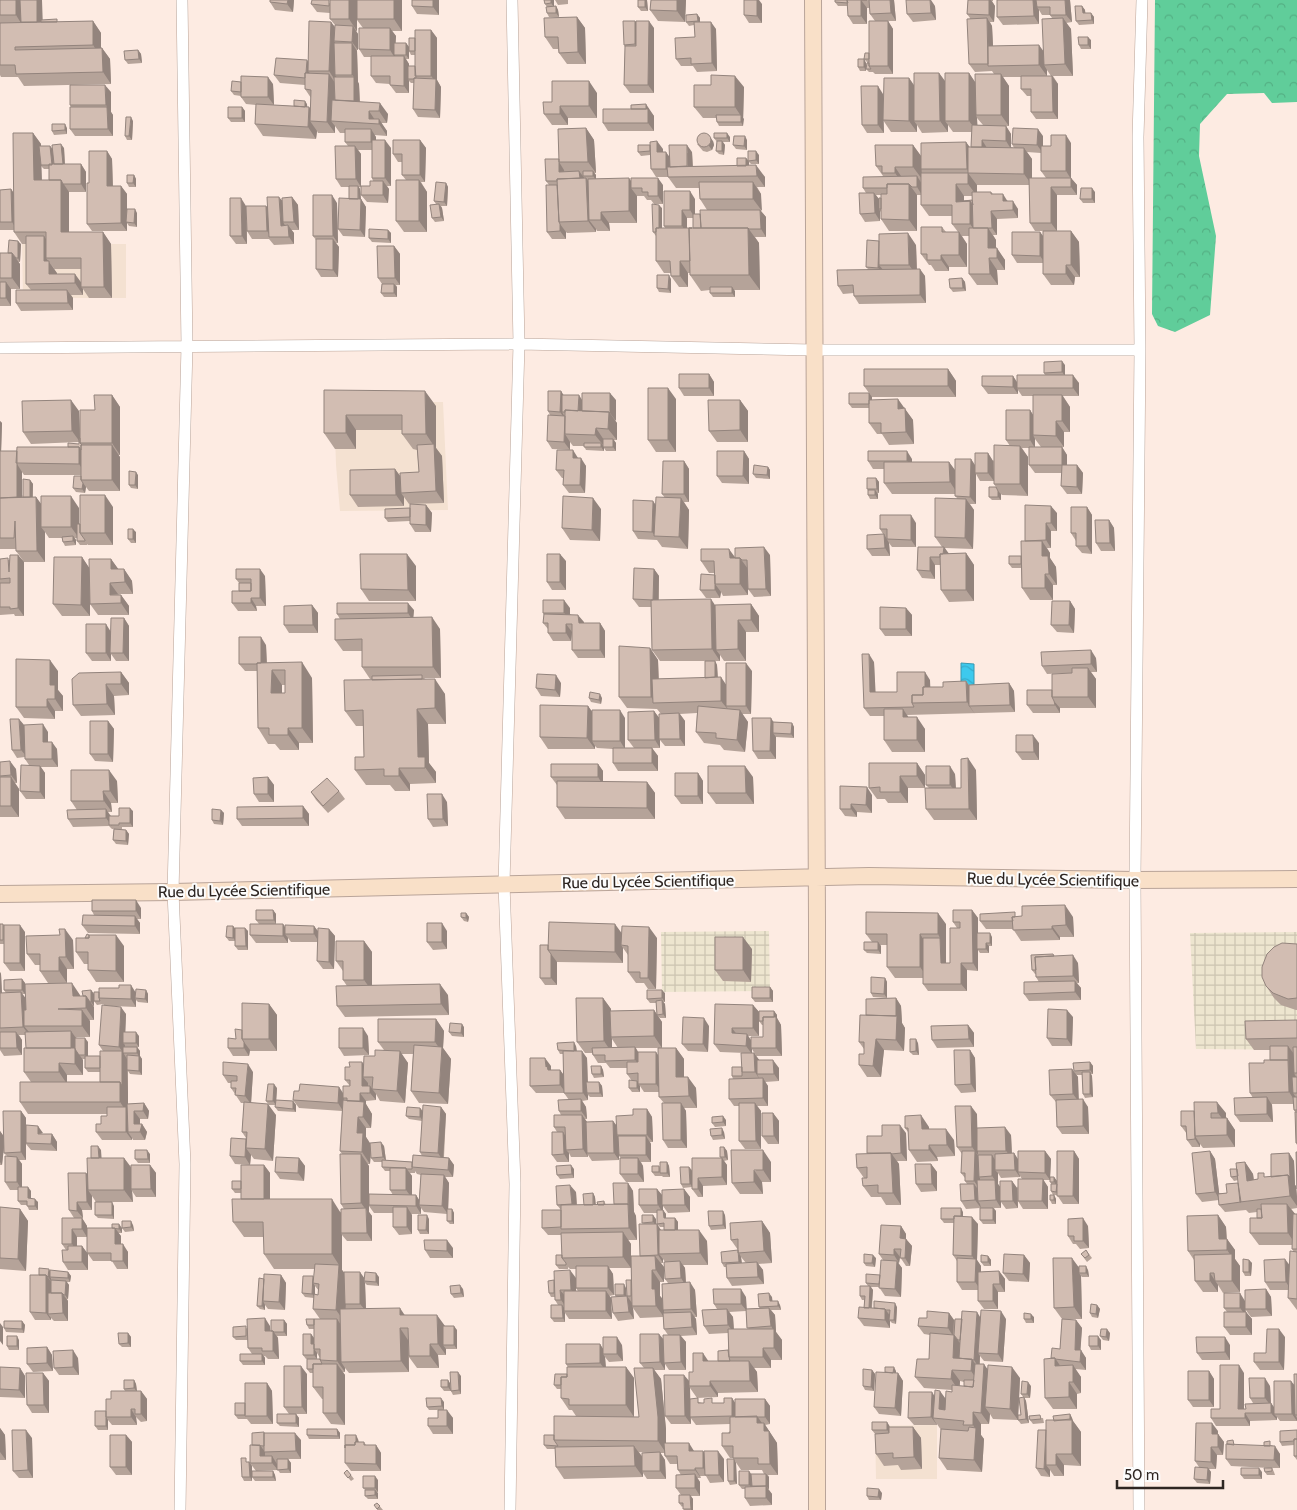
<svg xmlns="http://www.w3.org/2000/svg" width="1297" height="1510" font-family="Cabin,sans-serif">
<defs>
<pattern id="industrial-grid" width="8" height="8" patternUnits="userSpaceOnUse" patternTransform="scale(1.25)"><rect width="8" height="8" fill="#ede5cf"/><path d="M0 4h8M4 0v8" fill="none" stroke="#ccc4b1"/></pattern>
<pattern id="forest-crowns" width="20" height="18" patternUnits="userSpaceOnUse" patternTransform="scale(1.25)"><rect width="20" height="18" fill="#60cd9a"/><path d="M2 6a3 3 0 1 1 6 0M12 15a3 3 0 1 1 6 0" fill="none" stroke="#54b084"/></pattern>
<pattern id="water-waves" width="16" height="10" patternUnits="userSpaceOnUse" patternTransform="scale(1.25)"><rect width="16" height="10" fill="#3dc9ed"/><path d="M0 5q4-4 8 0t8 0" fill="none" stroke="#36accb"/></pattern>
</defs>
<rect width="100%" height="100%" fill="#fdebe2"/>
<path fill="url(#industrial-grid)" d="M 769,931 L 770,991 L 662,992 L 661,932 Z
M 1297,932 L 1297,1050 L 1196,1049 L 1190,933 Z"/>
<path fill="#f4e1d1" d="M 22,244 L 126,244 L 126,298 L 23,298 Z
M 334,402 L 443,402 L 448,510 L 340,511 L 336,465 Z
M 937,1425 L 937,1479 L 876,1479 L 875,1426 Z"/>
<path fill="url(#forest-crowns)" d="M 1155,0 L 1297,0 L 1297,102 L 1272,103 L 1264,93 L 1227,94 L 1200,124 L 1199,156 L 1216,236 L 1210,315 L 1175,332 L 1158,326 L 1152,314 Z"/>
<path fill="url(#water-waves)" stroke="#3898b0" d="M 961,663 L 974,664 L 974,687 L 961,683 Z"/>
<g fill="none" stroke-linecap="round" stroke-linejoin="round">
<g stroke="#b9a499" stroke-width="12">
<path id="street" d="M 0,348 L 519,344 L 814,350 L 1140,350
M 180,1510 L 185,1164 L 173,892 L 187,346 L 182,0
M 510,1510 L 515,1184 L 504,884 L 519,344 L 512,0
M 1139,1510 L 1135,880 L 1140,350 L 1138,137 L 1142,0"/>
</g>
<g stroke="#b9a499" stroke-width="18">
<path id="secondary" d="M 813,0 L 817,922 L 817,1510
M 0,894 L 173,892 L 869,876 L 1135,880 L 1297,879"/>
</g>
<use href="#street" stroke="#fff" stroke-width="11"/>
<use href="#secondary" stroke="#f9e0c8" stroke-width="16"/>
</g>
<path fill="#b5a399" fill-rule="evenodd" d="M 0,0 L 42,0 L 42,20 L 59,22 L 93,21 L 101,33 L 101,48 L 102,48 L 110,59 L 111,84 L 24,86 L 18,77 L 1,77 L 0,75 Z
M 270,0 L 294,0 L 293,12 L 275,10 L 270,2 Z
M 402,0 L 402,31 L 392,31 L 396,36 L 395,43 L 406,43 L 409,47 L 415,38 L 431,30 L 437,38 L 437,80 L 441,87 L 440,118 L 418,117 L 413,109 L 414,83 L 411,83 L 409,81 L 409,93 L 396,93 L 390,85 L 390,84 L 376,83 L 371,76 L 371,57 L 364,57 L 359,49 L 363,28 L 357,20 L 357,31 L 356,31 L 358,34 L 358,50 L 357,50 L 357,51 L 358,82 L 359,84 L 360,102 L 388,114 L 387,123 L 381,123 L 387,131 L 387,136 L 374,135 L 376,137 L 376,140 L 391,148 L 391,186 L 387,186 L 389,189 L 388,203 L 367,202 L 361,195 L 361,187 L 359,187 L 360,189 L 361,199 L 366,207 L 365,237 L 343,236 L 338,229 L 349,199 L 349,187 L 341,187 L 336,179 L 348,146 L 345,142 L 345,133 L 340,133 L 335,126 L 335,133 L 318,133 L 317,131 L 316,139 L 263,136 L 255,124 L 256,105 L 246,104 L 241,97 L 241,96 L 234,95 L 231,91 L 273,84 L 274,105 L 263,105 L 294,106 L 307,104 L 307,107 L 309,107 L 310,109 L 311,98 L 305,89 L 305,85 L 280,83 L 274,75 L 308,62 L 331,22 L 335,27 L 335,25 L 330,19 L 330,13 L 317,12 L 311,4 ZM 409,51 L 411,55 L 415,55 L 415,66 L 409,66 L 409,64 L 406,59 L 409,59 ZM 358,150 L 372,150 L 372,178 L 373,181 L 370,186 L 361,186 L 361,154 Z
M 439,0 L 439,15 L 417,14 L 412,6 Z
M 554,0 L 554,6 L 556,6 L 558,10 L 559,17 L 549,17 L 547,13 L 547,7 L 545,4 Z
M 555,0 L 568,0 L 568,4 L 558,5 Z
M 638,0 L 647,0 L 648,11 L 641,11 L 638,7 Z
M 651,0 L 686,0 L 685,22 L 658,21 L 650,10 Z
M 835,0 L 894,0 L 896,21 L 888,21 L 893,29 L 893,74 L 875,74 L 873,72 L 869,72 L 866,69 L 867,62 L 864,59 L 869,53 L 875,21 L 870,14 L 870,8 L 867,8 L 867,24 L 853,24 L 848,16 L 848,6 L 838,6 L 835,2 Z
M 968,0 L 993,0 L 993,1 L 992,1 L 995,6 L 994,22 L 990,22 L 992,26 L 993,46 L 1043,51 L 1052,18 L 1050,15 L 1042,15 L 1039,10 L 1039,24 L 1003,25 L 997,17 L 997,0 L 1070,0 L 1072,22 L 1066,23 L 1071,29 L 1073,76 L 1053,76 L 1058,84 L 1058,119 L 1036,119 L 1031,112 L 1031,96 L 1027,96 L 1021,89 L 1021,77 L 1003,77 L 1009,86 L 1009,126 L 1006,126 L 1011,134 L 1011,147 L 1014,148 L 1012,144 L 1043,136 L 1043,146 L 1051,146 L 1071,143 L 1071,178 L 1077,185 L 1077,195 L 1057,195 L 1057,231 L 1071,231 L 1079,242 L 1080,277 L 1075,277 L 1074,285 L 1051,285 L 1043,274 L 1043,263 L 1017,263 L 1012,255 L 1040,232 L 1043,236 L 1043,231 L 1035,231 L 1030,223 L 1029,185 L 977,185 L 977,192 L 991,192 L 993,194 L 1008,201 L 1018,209 L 1018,218 L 997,219 L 997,235 L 993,235 L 996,240 L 996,248 L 1005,260 L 1005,270 L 997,270 L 998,285 L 977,285 L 969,274 L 969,236 L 962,236 L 967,244 L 967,267 L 949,267 L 949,271 L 935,271 L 931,265 L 929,265 L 921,254 L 942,227 L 946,232 L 958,232 L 952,224 L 952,216 L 929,216 L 921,205 L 921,195 L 917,195 L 917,231 L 889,231 L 881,219 L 881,212 L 880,211 L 880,221 L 865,222 L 860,214 L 866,193 L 863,188 L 883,176 L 876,166 L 913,145 L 921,156 L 966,142 L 969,147 L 971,147 L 972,132 L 953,132 L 948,125 L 948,132 L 922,133 L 917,125 L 917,132 L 891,132 L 883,120 L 884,133 L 867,133 L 862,125 L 883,94 L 883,119 L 909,78 L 914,85 L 939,73 L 945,81 L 969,73 L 975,82 L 994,74 L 992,71 L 975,72 L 969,64 L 970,18 L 967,14 ZM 1047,70 L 1051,76 L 1047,76 ZM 977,118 L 983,125 L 977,125 ZM 1027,152 L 1041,153 L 1041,171 L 1046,178 L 1032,178 L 1032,159 ZM 876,195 L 881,195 L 881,198 L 879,200 ZM 964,196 L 972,196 L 972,200 L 964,201 Z
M 762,4 L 762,23 L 749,23 L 744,15 Z
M 935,6 L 936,20 L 913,22 L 907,14 Z
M 1082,6 L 1085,10 L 1085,13 L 1091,13 L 1094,17 L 1094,24 L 1079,25 L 1076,21 Z
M 697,14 L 700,18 L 700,22 L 716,29 L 717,71 L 697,72 L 693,66 L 681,66 L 676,59 L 695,37 L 694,25 L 689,26 L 686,22 Z
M 577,17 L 585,28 L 586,64 L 567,64 L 559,53 L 558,49 L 553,49 L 545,37 Z
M 635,21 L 636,23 L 654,28 L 654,93 L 630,93 L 624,85 L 625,47 L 624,45 Z
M 1091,40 L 1091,49 L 1081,49 L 1079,45 Z
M 138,50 L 141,54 L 142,63 L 128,64 L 125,60 Z
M 864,59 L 866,63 L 866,71 L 860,71 L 858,67 Z
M 744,87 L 743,126 L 719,126 L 717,122 L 717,118 L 703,118 L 694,107 Z
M 111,92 L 111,112 L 113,115 L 113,136 L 75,136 L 70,129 L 71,107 L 70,105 Z
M 597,93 L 597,118 L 568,118 L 568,125 L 552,125 L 544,114 L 552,102 Z
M 242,107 L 245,111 L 245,122 L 231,122 L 228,118 Z
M 649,108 L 649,110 L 654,116 L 654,131 L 608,131 L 603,123 Z
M 133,121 L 132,140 L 127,140 L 125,136 Z
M 67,128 L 67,134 L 54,135 L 52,131 Z
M 586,128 L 594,140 L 596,173 L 594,173 L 596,175 L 596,179 L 663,185 L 663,204 L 654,204 L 651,200 L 647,200 L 644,196 L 637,196 L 637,223 L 609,223 L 610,231 L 597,231 L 596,229 L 596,232 L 567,233 L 566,232 L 566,239 L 552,239 L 547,232 L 549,185 L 546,181 L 559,159 Z
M 33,133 L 41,144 L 41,146 L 50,146 L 53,149 L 64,148 L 65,164 L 81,164 L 86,172 L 86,192 L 69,192 L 69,232 L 103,232 L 111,244 L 112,298 L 89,298 L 83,289 L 83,295 L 71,295 L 73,298 L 73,310 L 21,311 L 16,303 L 31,290 L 26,284 L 26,244 L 22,244 L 14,232 L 14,230 L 0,230 L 0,190 L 11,189 L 14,193 ZM 41,166 L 44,169 L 49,169 L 49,180 L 42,180 ZM 52,265 L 54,269 L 81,269 L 81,283 L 57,274 Z
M 730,137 L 730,142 L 723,142 L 725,145 L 724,155 L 719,154 L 716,151 L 717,142 L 714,138 Z
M 420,140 L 426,148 L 425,182 L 421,182 L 427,192 L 427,232 L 404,232 L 396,221 L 406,180 L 402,175 L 402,162 L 398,162 L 393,154 Z
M 747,140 L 747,150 L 736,149 L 733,145 Z
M 713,141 L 714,145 L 712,150 L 707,152 L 703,151 L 697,144 Z
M 663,149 L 663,152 L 670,157 L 692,152 L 693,166 L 737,166 L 746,158 L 748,160 L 759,155 L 759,164 L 751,164 L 749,162 L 749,166 L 765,177 L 765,187 L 757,187 L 761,194 L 761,211 L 766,217 L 766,237 L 755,237 L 759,243 L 760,290 L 734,290 L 735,297 L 713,297 L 710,293 L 710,290 L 701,291 L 690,275 L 690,273 L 688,273 L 688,287 L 679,287 L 671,276 L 671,273 L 664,273 L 656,261 L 656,236 L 653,232 L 662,208 L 662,228 L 665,228 L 664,226 L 695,199 L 695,214 L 700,214 L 707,210 L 700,199 L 699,188 L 676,188 L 668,177 L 656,177 L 651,169 L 650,155 L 641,156 L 638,152 ZM 687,218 L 693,218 L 693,228 L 687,228 Z
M 107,151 L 112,159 L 113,186 L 121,186 L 127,194 L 127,212 L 137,213 L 137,227 L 129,226 L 127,223 L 127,231 L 92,231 L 87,224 L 89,183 Z
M 134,175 L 136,179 L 136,187 L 129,187 L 127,183 Z
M 446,183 L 448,187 L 447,206 L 441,206 L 442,208 L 444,221 L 435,222 L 432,218 L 436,204 L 434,201 Z
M 1095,192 L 1095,203 L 1083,203 L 1080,199 Z
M 292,197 L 298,205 L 299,230 L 291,230 L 294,233 L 294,244 L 274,245 L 269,239 L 252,239 L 247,231 L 247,244 L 236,244 L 230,236 L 266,206 L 267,207 L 282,200 Z
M 337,203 L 338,243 L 336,243 L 339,247 L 338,277 L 321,277 L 316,269 L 316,240 L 313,236 Z
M 388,230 L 391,233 L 391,243 L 372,242 L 369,238 Z
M 21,244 L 20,262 L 18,262 L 20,264 L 20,289 L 11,289 L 11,306 L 0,306 L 0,253 L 8,253 Z
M 916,245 L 917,269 L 925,276 L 926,303 L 859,304 L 854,296 L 854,293 L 843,294 L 838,286 L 868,269 L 866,267 Z
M 394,246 L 400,254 L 400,285 L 396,285 L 397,287 L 397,297 L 384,297 L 381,293 L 382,284 L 378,278 Z
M 962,278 L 965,282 L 966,291 L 953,292 L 950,288 Z
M 671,279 L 671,293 L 659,292 L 657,288 Z
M 1065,365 L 1065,375 L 1079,383 L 1079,396 L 1063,396 L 1070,407 L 1070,432 L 1064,432 L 1064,447 L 1062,447 L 1067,455 L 1067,465 L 1077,465 L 1083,473 L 1082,494 L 1067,494 L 1061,486 L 1062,473 L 1035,473 L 1029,465 L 1029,448 L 1022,448 L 1028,457 L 1028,496 L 1002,495 L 1001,494 L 1001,500 L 992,500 L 989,497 L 996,487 L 994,484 L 994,481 L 980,481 L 976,474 L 976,504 L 970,504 L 974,510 L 973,549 L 945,548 L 948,554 L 966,553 L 974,565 L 974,601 L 949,602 L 941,590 L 941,565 L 935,565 L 935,579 L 922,578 L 917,570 L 918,547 L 942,547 L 935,537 L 957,498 L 955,496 L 955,494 L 892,494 L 884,483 L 884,469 L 873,469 L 868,461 L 912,459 L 912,462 L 949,462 L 955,470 L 971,459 L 975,465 L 988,453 L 993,461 L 1010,446 L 1006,440 L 1030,410 L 1033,415 L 1033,396 L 1022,396 L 1018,390 L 1018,394 L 988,394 L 982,386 L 1013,376 L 1017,382 L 1045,375 L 1044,373 ZM 1035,439 L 1041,447 L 1057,447 L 1035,447 Z
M 948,369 L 956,381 L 956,397 L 872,397 L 872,400 L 904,408 L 913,420 L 914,444 L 889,445 L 882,434 L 877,434 L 869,423 L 869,408 L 852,408 L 849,404 L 869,393 L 864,386 Z
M 709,374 L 714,382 L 714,396 L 684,396 L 679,388 Z
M 324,390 L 436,406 L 436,448 L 442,456 L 444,503 L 409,504 L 404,497 L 404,506 L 358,507 L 350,495 L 395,469 L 400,476 L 419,472 L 417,450 L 413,449 L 402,434 L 402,430 L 356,430 L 356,449 L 335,449 L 324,433 Z
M 561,391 L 563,395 L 582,400 L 616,400 L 615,421 L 617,423 L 617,440 L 614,440 L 616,443 L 616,451 L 606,451 L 604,448 L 604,451 L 586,450 L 584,446 L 573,446 L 570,442 L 570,450 L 552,449 L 547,441 L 550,415 L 548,411 Z
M 112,395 L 120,407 L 120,455 L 118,455 L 120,457 L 120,491 L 89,491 L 86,487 L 85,493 L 76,492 L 73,488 L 81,475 L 24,475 L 22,472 L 22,497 L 30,480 L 33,484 L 33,497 L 36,497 L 41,504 L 79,508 L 79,524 L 113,507 L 113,545 L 88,545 L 87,544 L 87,545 L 80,545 L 77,541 L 77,538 L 75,538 L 76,540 L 76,545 L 65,546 L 63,542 L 62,538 L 49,538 L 45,532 L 45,562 L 24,562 L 16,551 L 16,549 L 0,549 L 0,421 L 2,423 L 1,451 L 17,451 L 68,447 L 79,444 L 79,442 L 31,444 L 23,432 L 79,411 L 80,429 L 95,410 Z
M 676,399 L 676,452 L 656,452 L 648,440 Z
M 740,400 L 748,411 L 748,442 L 717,442 L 709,431 Z
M 744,451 L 749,459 L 749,484 L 722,483 L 717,476 Z
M 578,458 L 586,466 L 585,493 L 569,493 L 563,485 L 563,478 L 562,478 L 556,470 Z
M 684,461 L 689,469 L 689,502 L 684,502 L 689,510 L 688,549 L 662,547 L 657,540 L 638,539 L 633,531 L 656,505 L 665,498 L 662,494 Z
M 768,467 L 770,470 L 770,479 L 756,478 L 753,474 Z
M 138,475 L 138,489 L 131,488 L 129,485 Z
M 876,478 L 879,482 L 879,493 L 877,493 L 878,494 L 878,499 L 870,499 L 868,495 L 868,490 L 867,489 Z
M 426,505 L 432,513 L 431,532 L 415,532 L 410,524 L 410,521 L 388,522 L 385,518 L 410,508 Z
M 1087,507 L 1092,515 L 1092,554 L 1082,553 L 1076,546 L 1076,541 L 1071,533 Z
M 601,509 L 600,541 L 570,540 L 562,528 Z
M 1057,513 L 1057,531 L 1051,531 L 1051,548 L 1047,548 L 1050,553 L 1050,558 L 1056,567 L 1057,585 L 1053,585 L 1053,600 L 1030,600 L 1022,588 L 1021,568 L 1012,568 L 1009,564 L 1021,556 L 1025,541 Z
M 1109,520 L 1114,528 L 1115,551 L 1101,551 L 1096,543 Z
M 916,523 L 916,547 L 892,547 L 889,543 L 890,556 L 872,556 L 867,549 L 883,534 L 880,529 Z
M 136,532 L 136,543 L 131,543 L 128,539 Z
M 18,555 L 24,562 L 24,616 L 15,616 L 14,614 L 0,615 L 0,559 L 9,560 Z
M 770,555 L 771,596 L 754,597 L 748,589 L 748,569 L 748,595 L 723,596 L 721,592 L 720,598 L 706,598 L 700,590 L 715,575 L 715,573 L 709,573 L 701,561 L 735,557 Z
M 82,557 L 89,568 L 111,559 L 118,569 L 124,569 L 132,581 L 133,594 L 118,594 L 121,595 L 129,606 L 129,615 L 98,615 L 90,604 L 90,586 L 90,616 L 62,616 L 53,604 Z
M 566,561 L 566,590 L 552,590 L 547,582 Z
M 416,566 L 416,601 L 369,601 L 361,589 Z
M 654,569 L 659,576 L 659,600 L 715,605 L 751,604 L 759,616 L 759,632 L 746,632 L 746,661 L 724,661 L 720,655 L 720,661 L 715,661 L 717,665 L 718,677 L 726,685 L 752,671 L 751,714 L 742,714 L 748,722 L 745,752 L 724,750 L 720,745 L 704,743 L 696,732 L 697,713 L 680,714 L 685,721 L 685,746 L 665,746 L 660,740 L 660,748 L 652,748 L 658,756 L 658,771 L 618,771 L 613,763 L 613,749 L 597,748 L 595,746 L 595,749 L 548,749 L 540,737 L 588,706 L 592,712 L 625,718 L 625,748 L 634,748 L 628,740 L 654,711 L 659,718 L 661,714 L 657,709 L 627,708 L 619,697 L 650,648 L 658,660 L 659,679 L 705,678 L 705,661 L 660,661 L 652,650 L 651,607 L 639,607 L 633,599 Z
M 265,576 L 266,606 L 256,606 L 257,611 L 238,611 L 232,603 L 239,591 L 239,583 L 236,579 Z
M 1070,601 L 1075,609 L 1074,633 L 1057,632 L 1051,625 Z
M 312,605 L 318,613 L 318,633 L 289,633 L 284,625 Z
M 570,608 L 570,614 L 584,623 L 600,623 L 605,631 L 605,658 L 578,658 L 572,650 L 572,632 L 571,641 L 553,641 L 548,633 L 548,629 L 543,623 L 544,615 L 543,613 Z
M 906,608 L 912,615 L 912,636 L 885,636 L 880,629 Z
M 414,610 L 413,618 L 440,629 L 441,678 L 424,678 L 445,694 L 446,724 L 428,724 L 429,763 L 436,772 L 436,783 L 410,784 L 410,791 L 395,791 L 390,785 L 366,785 L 355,770 L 364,757 L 363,726 L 356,726 L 345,711 L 372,680 L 372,679 L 370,679 L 362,667 L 362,651 L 343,651 L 335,640 L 340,619 L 337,614 Z
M 124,618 L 129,626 L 129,661 L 116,661 L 111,654 L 111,661 L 92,661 L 86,653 L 111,631 Z
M 266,645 L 267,663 L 312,678 L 313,743 L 299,743 L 299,750 L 280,750 L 275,744 L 268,744 L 258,728 L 257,671 L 245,671 L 239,664 ZM 282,685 L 285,685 L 285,693 L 282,693 Z
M 1096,658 L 1097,672 L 1091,672 L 1096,679 L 1096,708 L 1060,708 L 1060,713 L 1033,713 L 1027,705 L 1052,690 L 1072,673 L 1047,674 L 1042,666 Z
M 874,662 L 875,692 L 897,692 L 930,680 L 930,687 L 943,687 L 966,681 L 969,685 L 1009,683 L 1014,691 L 1015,712 L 907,715 L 908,717 L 925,729 L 925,752 L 892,752 L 884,740 L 884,716 L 870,716 L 864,708 Z
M 58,671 L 58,690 L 63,696 L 63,711 L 55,711 L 55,719 L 24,718 L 16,707 Z
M 121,672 L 129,683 L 129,695 L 114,696 L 115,715 L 81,716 L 73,705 Z
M 561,683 L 560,697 L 541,696 L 536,688 Z
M 589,698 L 602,698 L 601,704 L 591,702 Z
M 108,721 L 114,729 L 113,762 L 95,761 L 90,754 Z
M 773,722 L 792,723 L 794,727 L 794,738 L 776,737 L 776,759 L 758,759 L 753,751 Z
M 24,726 L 48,732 L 48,742 L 57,749 L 58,767 L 41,767 L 45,773 L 45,799 L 26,799 L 20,791 L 29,765 L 25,759 L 25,757 L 17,758 L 12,750 Z
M 1039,743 L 1039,760 L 1022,760 L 1016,752 Z
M 0,762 L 16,769 L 17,783 L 15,783 L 19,789 L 19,817 L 0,817 Z
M 917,763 L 925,775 L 925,788 L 908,788 L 908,803 L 888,803 L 885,799 L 877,799 L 869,788 Z
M 598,764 L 603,771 L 603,782 L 647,782 L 655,793 L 655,819 L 565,819 L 557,807 L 557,785 L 551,777 Z
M 976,770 L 977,820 L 934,820 L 926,809 L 929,788 L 926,785 L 955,774 L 956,788 L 961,788 Z
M 698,773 L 703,781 L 703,804 L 681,804 L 675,796 Z
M 268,777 L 274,785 L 274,802 L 259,802 L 254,794 Z
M 753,777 L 754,804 L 716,804 L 708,793 Z
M 117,781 L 118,803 L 111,803 L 112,812 L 108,812 L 111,816 L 119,816 L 133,811 L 133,827 L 122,827 L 122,829 L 116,829 L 126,830 L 129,834 L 128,845 L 116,844 L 113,840 L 114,829 L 112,829 L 109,826 L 73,827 L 68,819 L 77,810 L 71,801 Z
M 339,791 L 345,799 L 328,813 L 316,800 L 311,792 Z
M 872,795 L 872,813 L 857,812 L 857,817 L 845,816 L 840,809 Z
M 447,802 L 448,826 L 433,827 L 428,819 Z
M 303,806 L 309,814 L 309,826 L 242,826 L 237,819 Z
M 221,810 L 224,813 L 223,825 L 214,824 L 212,820 Z
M 141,908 L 141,919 L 137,919 L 140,923 L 140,934 L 88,933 L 82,925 L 94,915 L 92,911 Z
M 273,910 L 276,914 L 276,924 L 259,924 L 256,920 Z
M 972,910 L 978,918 L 978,933 L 992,937 L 992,946 L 989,946 L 989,953 L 980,953 L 978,950 L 978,971 L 967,970 L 967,991 L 928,991 L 923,984 L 923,978 L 895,978 L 887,967 L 887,945 L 880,945 L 881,946 L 881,954 L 867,953 L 864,950 L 872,942 L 866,934 L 946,924 L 946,963 L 950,963 L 957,928 L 953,922 Z
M 466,913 L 469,917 L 468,922 L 464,921 L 461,917 Z
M 1018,917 L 1073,917 L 1074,937 L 1060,937 L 1060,940 L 1021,941 L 1013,929 L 986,929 L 980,921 Z
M 0,924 L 3,924 L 4,925 L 25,932 L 25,971 L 10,971 L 4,963 L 4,944 L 0,944 Z
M 283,924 L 285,928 L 314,926 L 318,931 L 329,929 L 335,936 L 334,969 L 323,969 L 317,961 L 318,942 L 291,942 L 288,938 L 288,943 L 256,943 L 250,935 Z
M 233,926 L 235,928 L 245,928 L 248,931 L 248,950 L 238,950 L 235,946 L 235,941 L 229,941 L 226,937 Z
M 447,931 L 447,949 L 433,950 L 427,942 Z
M 621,933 L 657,938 L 656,989 L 648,989 L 644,983 L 636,983 L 628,972 L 628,955 L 623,948 L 623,963 L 557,962 L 557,985 L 545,985 L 540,978 L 548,945 Z
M 73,940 L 74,969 L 67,969 L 67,983 L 48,983 L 40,971 L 40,965 L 35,965 L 27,954 Z
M 364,941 L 372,952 L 372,985 L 448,995 L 449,1015 L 345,1017 L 337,1006 L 347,986 L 343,980 L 343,971 L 336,961 Z
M 1297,944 L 1297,1010 L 1296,1010 L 1281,1005 L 1274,998 L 1266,986 Z
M 124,946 L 124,982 L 96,982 L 88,970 L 88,964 L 84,964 L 76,952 Z
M 752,949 L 751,982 L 723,981 L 715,970 Z
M 1055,956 L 1078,963 L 1079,983 L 1077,983 L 1081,988 L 1081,1000 L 1029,1001 L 1024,994 L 1039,982 L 1036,977 L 1036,974 L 1035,974 L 1032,970 Z
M 0,972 L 1,974 L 2,993 L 6,993 L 4,990 L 22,979 L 25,983 L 25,994 L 22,994 L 26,999 L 80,995 L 80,996 L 83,996 L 91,990 L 94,994 L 94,1006 L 93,1006 L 94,1007 L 94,1020 L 89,1020 L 90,1021 L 90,1037 L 75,1037 L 88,1042 L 88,1056 L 100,1056 L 103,1051 L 99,1045 L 104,1005 L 103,1004 L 97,1005 L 94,1001 L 94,992 L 136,992 L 146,990 L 148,994 L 148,1003 L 138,1002 L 136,1000 L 136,1007 L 112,1006 L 126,1014 L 125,1032 L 139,1036 L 139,1047 L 125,1047 L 137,1047 L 140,1051 L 140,1056 L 142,1059 L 142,1075 L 130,1074 L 128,1071 L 128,1104 L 144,1103 L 149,1111 L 148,1119 L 140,1119 L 140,1124 L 142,1124 L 147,1132 L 145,1140 L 133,1140 L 132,1138 L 132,1140 L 102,1140 L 96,1132 L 107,1116 L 107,1114 L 28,1114 L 20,1102 L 31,1082 L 24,1072 L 26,1048 L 25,1035 L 19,1035 L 22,1040 L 22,1055 L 4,1056 L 0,1050 ZM 82,1059 L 85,1059 L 85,1068 L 88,1072 L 100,1072 L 100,1082 L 67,1082 L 67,1075 L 83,1075 L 83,1060 Z
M 885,978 L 887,982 L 887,998 L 873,997 L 871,993 Z
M 770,987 L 773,991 L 773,1002 L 755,1002 L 752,998 Z
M 665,993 L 665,1002 L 663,1002 L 665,1004 L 666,1018 L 660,1018 L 657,1015 L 656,1003 L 650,1003 L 647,999 Z
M 603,998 L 611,1009 L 611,1011 L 654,1010 L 662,1022 L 662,1048 L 636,1048 L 638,1052 L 659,1056 L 676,1048 L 684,1059 L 684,1077 L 696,1088 L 697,1108 L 684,1108 L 686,1111 L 687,1148 L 668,1148 L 663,1140 L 664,1103 L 659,1097 L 659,1092 L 644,1092 L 640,1086 L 640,1092 L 632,1092 L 629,1088 L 632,1081 L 627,1074 L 627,1068 L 610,1068 L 606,1063 L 598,1063 L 593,1055 L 592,1053 L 585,1053 L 577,1042 ZM 612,1039 L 618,1048 L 612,1048 Z
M 896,998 L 901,1006 L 902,1023 L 905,1028 L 904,1051 L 884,1050 L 881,1077 L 867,1077 L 859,1065 L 864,1054 L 864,1049 L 859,1042 L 866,1015 Z
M 269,1004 L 277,1015 L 277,1051 L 250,1051 L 250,1050 L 249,1056 L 233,1056 L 228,1048 L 236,1039 L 242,1030 Z
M 753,1005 L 759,1012 L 759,1036 L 748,1036 L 751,1040 L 763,1037 L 763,1025 L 762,1025 L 759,1021 L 774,1011 L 777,1015 L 777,1018 L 781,1025 L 782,1056 L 756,1056 L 752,1049 L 752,1053 L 754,1053 L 759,1060 L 779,1068 L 779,1081 L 765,1082 L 768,1086 L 768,1106 L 757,1106 L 761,1111 L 761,1149 L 745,1149 L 739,1141 L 739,1106 L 734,1106 L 729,1099 L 733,1079 L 732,1076 L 742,1067 L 745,1053 L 720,1052 L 714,1044 Z
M 1073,1017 L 1072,1046 L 1052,1046 L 1047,1038 Z
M 436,1019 L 444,1031 L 443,1048 L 451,1059 L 448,1104 L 419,1103 L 411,1091 L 413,1054 L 401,1054 L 408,1063 L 405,1103 L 380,1101 L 376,1094 L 376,1100 L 366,1101 L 366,1104 L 372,1114 L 371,1128 L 366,1128 L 366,1137 L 370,1143 L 384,1146 L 386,1160 L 412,1162 L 422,1156 L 420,1152 L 422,1121 L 409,1119 L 406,1116 L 420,1108 L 423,1111 L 441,1107 L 446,1114 L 444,1157 L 449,1158 L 454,1165 L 453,1177 L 445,1177 L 449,1183 L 448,1209 L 452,1209 L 454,1213 L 454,1224 L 450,1224 L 447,1221 L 447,1214 L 424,1212 L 421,1208 L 421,1214 L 411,1214 L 412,1215 L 412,1234 L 399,1235 L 393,1227 L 393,1213 L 374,1213 L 369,1206 L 369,1212 L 372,1216 L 372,1241 L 347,1241 L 342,1235 L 342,1270 L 344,1272 L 364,1278 L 379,1277 L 379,1286 L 367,1285 L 365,1283 L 366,1309 L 405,1315 L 457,1330 L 457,1349 L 446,1349 L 446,1355 L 438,1355 L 439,1368 L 417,1368 L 409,1357 L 409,1372 L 349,1373 L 345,1368 L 345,1372 L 343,1372 L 345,1375 L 345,1425 L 331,1424 L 323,1413 L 323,1399 L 322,1399 L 313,1387 L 313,1373 L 310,1373 L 307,1369 L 307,1359 L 306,1359 L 303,1355 L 311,1334 L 314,1338 L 314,1329 L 309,1329 L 307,1325 L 320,1319 L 313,1309 L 314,1298 L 305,1297 L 302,1293 L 314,1277 L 314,1269 L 274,1269 L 264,1254 L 264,1237 L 244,1237 L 233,1222 L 241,1199 L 241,1193 L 235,1193 L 232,1189 L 241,1181 L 264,1165 L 270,1173 L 270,1199 L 341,1212 L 344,1209 L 341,1204 L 342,1154 L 340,1151 L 342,1111 L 299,1108 L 293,1100 L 299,1091 L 339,1087 L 343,1093 L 350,1086 L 345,1080 L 350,1067 L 364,1064 L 384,1050 L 378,1042 ZM 371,1153 L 371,1158 L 374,1162 L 382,1162 L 382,1167 L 385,1171 L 390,1171 L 390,1190 L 393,1195 L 369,1194 L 369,1166 L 367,1164 L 370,1164 ZM 415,1171 L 417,1174 L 421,1175 L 419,1200 L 416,1195 L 412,1195 L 412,1176 L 410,1173 L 415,1173 ZM 315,1286 L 319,1291 L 318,1295 L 315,1294 ZM 317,1353 L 320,1358 L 320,1359 L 317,1359 Z
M 1297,1020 L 1297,1145 L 1296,1143 L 1295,1112 L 1294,1110 L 1293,1104 L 1272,1104 L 1273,1122 L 1240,1122 L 1235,1115 L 1253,1098 L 1250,1093 L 1264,1063 L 1270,1060 L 1270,1050 L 1254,1050 L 1246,1039 Z
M 968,1025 L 974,1033 L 974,1047 L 937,1048 L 932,1040 Z
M 709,1026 L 708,1052 L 688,1051 L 682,1044 Z
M 464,1027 L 464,1037 L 452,1036 L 449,1032 Z
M 368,1036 L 369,1055 L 344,1056 L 339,1048 Z
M 918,1043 L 919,1055 L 913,1055 L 910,1052 Z
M 576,1046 L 577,1051 L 587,1058 L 588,1082 L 599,1082 L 602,1086 L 603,1097 L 590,1097 L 588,1095 L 588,1100 L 582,1101 L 586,1107 L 587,1119 L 585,1119 L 587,1122 L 613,1121 L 617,1126 L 633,1115 L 647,1109 L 652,1117 L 653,1142 L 650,1142 L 651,1144 L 651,1162 L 641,1162 L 643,1166 L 644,1182 L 626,1182 L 620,1174 L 621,1158 L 619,1156 L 619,1160 L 592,1161 L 588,1155 L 588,1157 L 571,1157 L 569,1153 L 569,1162 L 557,1162 L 552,1155 L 557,1132 L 554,1127 L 561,1115 L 559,1111 L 569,1100 L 564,1093 L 536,1093 L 530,1086 L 551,1066 L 551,1070 L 560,1070 L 564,1075 L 563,1054 L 560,1054 L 558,1050 Z
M 970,1050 L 975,1058 L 976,1092 L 961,1093 L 955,1085 Z
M 1090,1062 L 1093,1066 L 1093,1074 L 1091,1074 L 1092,1076 L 1093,1097 L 1085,1098 L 1083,1094 L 1082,1075 L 1076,1075 L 1074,1071 Z
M 601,1066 L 603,1070 L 604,1077 L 594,1078 L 592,1074 Z
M 1072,1069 L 1078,1077 L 1078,1099 L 1088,1107 L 1089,1134 L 1062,1134 L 1057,1127 L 1056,1102 L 1050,1095 Z
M 253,1072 L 251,1103 L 276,1115 L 273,1161 L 254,1159 L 251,1155 L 250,1165 L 235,1164 L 230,1156 L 246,1138 L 242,1132 L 244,1103 L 241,1103 L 231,1088 L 231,1083 L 228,1083 L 223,1075 Z
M 277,1088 L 276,1100 L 293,1101 L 296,1105 L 296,1112 L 278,1111 L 275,1107 L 276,1105 L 269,1105 L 266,1101 Z
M 21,1111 L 26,1118 L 26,1128 L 43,1134 L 52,1134 L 57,1142 L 57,1151 L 31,1150 L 26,1144 L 26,1160 L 19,1160 L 22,1164 L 22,1187 L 31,1191 L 31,1198 L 38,1202 L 38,1210 L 29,1210 L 27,1205 L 21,1205 L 18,1201 L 18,1190 L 10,1190 L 5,1182 L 7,1156 L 4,1153 L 4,1146 L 2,1165 L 0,1165 L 0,1131 L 4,1137 Z
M 1181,1111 L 1226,1113 L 1226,1118 L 1227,1118 L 1235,1130 L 1235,1147 L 1203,1148 L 1200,1144 L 1200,1147 L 1192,1147 L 1187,1140 L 1187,1134 L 1181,1126 Z
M 773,1113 L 779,1121 L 779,1144 L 768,1144 L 762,1136 Z
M 977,1114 L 977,1128 L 1011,1135 L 1012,1153 L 1014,1153 L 1018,1159 L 1045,1151 L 1051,1159 L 1050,1177 L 1054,1177 L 1057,1181 L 1074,1151 L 1079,1159 L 1079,1204 L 1063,1204 L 1057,1195 L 1054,1195 L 1056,1199 L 1056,1204 L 1052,1204 L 1050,1200 L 1053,1195 L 1051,1191 L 1051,1184 L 1050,1180 L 1043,1180 L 1048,1187 L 1048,1209 L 1023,1209 L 1018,1201 L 1018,1208 L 1006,1209 L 1001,1202 L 1001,1208 L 994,1208 L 996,1211 L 996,1224 L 983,1224 L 980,1220 L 980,1208 L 966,1209 L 961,1201 L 967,1184 L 965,1181 L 965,1178 L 961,1173 L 962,1154 L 957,1147 ZM 998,1173 L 1001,1178 L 1020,1177 L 1020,1176 L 1022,1179 L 1017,1188 L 1012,1181 L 1000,1187 L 998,1184 Z
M 726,1120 L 726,1126 L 715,1127 L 712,1123 Z
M 929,1127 L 929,1129 L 954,1140 L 955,1156 L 937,1157 L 938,1161 L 917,1162 L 909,1150 L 908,1132 L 905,1128 Z
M 724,1132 L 725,1139 L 713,1140 L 711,1136 Z
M 906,1133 L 907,1161 L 897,1161 L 899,1164 L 901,1205 L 886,1205 L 881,1197 L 871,1197 L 863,1186 L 864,1178 L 857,1168 L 867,1153 L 882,1136 Z
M 724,1147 L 727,1151 L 728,1160 L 724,1161 L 727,1165 L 727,1185 L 703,1186 L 703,1197 L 698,1197 L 692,1189 L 692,1187 L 683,1188 L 681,1184 L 689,1167 L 692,1170 L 721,1158 L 720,1157 Z
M 101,1150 L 101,1158 L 124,1158 L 131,1167 L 150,1165 L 156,1173 L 156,1197 L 136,1197 L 132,1191 L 133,1202 L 96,1202 L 92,1196 L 92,1210 L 82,1210 L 83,1218 L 82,1218 L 87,1226 L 87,1228 L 122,1228 L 133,1225 L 134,1231 L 125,1232 L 122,1228 L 122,1233 L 118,1233 L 121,1236 L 121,1244 L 128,1252 L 128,1269 L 117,1269 L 112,1261 L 93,1261 L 88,1254 L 88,1270 L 68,1270 L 63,1262 L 66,1250 L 62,1244 L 74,1218 L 69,1210 L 86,1173 L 87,1174 L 91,1158 ZM 77,1237 L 87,1237 L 87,1253 L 82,1246 L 77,1246 Z
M 1210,1151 L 1215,1159 L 1219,1193 L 1227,1193 L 1238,1183 L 1238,1180 L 1234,1181 L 1231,1177 L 1237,1169 L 1245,1162 L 1253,1174 L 1254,1180 L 1271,1176 L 1289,1153 L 1294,1161 L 1295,1185 L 1296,1186 L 1297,1197 L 1297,1208 L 1291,1209 L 1295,1214 L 1297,1214 L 1297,1310 L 1288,1298 L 1289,1290 L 1270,1290 L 1265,1282 L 1289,1265 L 1294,1252 L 1292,1249 L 1292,1245 L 1259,1245 L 1250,1233 L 1257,1218 L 1257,1212 L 1249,1213 L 1246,1210 L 1225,1212 L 1219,1205 L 1219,1200 L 1202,1202 L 1196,1194 Z
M 150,1154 L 150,1163 L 138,1163 L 135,1159 Z
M 299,1158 L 305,1166 L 304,1181 L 280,1179 L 275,1172 Z
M 667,1162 L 669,1166 L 670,1177 L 663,1177 L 662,1176 L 655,1176 L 652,1172 L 659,1166 L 660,1168 Z
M 771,1162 L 771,1182 L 762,1182 L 763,1194 L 740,1194 L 732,1183 Z
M 931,1164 L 937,1172 L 937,1191 L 921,1192 L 916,1184 Z
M 574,1169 L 574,1178 L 560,1179 L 557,1175 Z
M 628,1183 L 633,1191 L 634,1212 L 636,1216 L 637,1240 L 628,1240 L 631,1244 L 631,1256 L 640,1256 L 644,1224 L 642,1223 L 656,1219 L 656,1224 L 657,1224 L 661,1230 L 664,1230 L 664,1227 L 660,1227 L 657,1224 L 657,1213 L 644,1213 L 639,1205 L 657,1189 L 662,1196 L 684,1189 L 690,1197 L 690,1212 L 668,1213 L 663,1206 L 663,1210 L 666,1214 L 666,1218 L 675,1218 L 678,1222 L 678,1230 L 707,1241 L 708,1265 L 683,1265 L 685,1268 L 686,1282 L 695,1290 L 697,1317 L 694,1317 L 696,1319 L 697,1335 L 681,1336 L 686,1342 L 686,1370 L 669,1370 L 665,1364 L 665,1370 L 654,1370 L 661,1379 L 666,1429 L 666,1443 L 694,1451 L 704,1453 L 724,1459 L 724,1482 L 710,1483 L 706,1476 L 700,1476 L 701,1478 L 697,1478 L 700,1482 L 700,1496 L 691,1496 L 693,1499 L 693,1510 L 684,1510 L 683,1506 L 682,1507 L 679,1503 L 681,1495 L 676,1488 L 681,1475 L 678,1470 L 677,1464 L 670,1464 L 665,1456 L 664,1453 L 660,1453 L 665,1460 L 666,1479 L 647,1479 L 643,1473 L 643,1477 L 564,1479 L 556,1467 L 555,1449 L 547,1449 L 544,1445 L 554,1435 L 576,1416 L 572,1410 L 569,1410 L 561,1398 L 561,1389 L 557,1389 L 554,1385 L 567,1374 L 568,1367 L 566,1364 L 600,1344 L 603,1349 L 622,1345 L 623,1361 L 609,1362 L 605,1357 L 606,1367 L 626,1367 L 634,1378 L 634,1417 L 639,1417 L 644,1368 L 640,1363 L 668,1335 L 664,1329 L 663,1317 L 640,1318 L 633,1308 L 634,1319 L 618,1321 L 613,1313 L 611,1302 L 612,1319 L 569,1319 L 565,1313 L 565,1322 L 554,1322 L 551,1318 L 558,1305 L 555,1300 L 555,1297 L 551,1297 L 549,1293 L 576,1278 L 576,1291 L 578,1291 L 576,1288 L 576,1269 L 570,1269 L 568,1267 L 568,1269 L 559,1269 L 556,1265 L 562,1255 L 561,1235 L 548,1235 L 542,1228 L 561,1210 L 557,1205 L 576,1192 L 577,1205 L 584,1205 L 593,1193 L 595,1197 L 596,1205 L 598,1205 L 604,1201 L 606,1205 L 614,1204 ZM 663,1259 L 665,1262 L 665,1279 L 668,1283 L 663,1299 L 660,1296 L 660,1282 L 664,1282 L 664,1267 L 661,1263 L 663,1263 ZM 609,1268 L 631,1268 L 631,1280 L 627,1296 L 626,1288 L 615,1295 L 616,1297 L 611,1298 L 609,1296 L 614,1295 L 613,1274 ZM 639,1452 L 647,1453 L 642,1456 Z
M 114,1206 L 114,1219 L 98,1218 L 95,1215 Z
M 0,1207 L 20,1209 L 28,1221 L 26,1271 L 0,1269 Z
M 963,1212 L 963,1216 L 978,1224 L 977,1260 L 981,1266 L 981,1272 L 999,1271 L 1005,1279 L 1005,1292 L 998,1292 L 998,1309 L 984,1309 L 978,1301 L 978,1290 L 962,1290 L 957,1282 L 957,1261 L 953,1255 L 954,1223 L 944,1223 L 941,1219 Z
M 725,1215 L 726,1229 L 711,1230 L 709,1226 Z
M 1218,1215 L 1226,1227 L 1227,1239 L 1235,1250 L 1235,1259 L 1240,1266 L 1240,1292 L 1223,1293 L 1218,1285 L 1218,1292 L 1203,1292 L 1195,1281 L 1194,1260 L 1188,1251 Z
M 429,1219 L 429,1234 L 420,1234 L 418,1230 Z
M 762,1221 L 770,1233 L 772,1263 L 758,1264 L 763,1270 L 764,1284 L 732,1286 L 727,1278 L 726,1267 L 724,1267 L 722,1263 L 738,1250 L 731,1240 ZM 741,1257 L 746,1263 L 742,1263 Z
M 901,1226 L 906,1234 L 906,1239 L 912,1246 L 910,1266 L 906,1266 L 900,1257 L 899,1263 L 898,1263 L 902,1268 L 901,1297 L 885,1296 L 879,1287 L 871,1287 L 873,1290 L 872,1308 L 897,1307 L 896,1324 L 892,1323 L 890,1321 L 890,1328 L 864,1326 L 858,1318 L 864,1308 L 864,1300 L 862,1300 L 860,1296 L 868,1286 L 866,1283 L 880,1275 L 883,1260 L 879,1254 Z
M 1088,1226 L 1089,1248 L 1080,1249 L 1076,1244 L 1073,1244 L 1068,1236 Z
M 453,1248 L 453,1258 L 430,1258 L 425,1250 Z
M 1086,1250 L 1092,1258 L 1087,1262 L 1081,1254 Z
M 1024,1255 L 1030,1263 L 1029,1282 L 1009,1281 L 1003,1273 Z
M 988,1256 L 991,1260 L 991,1266 L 984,1266 L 981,1262 Z
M 876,1258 L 875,1267 L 866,1266 L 864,1263 Z
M 1249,1260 L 1252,1263 L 1251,1276 L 1245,1276 L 1243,1272 Z
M 1079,1267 L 1088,1270 L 1089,1277 L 1082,1277 L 1081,1276 L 1082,1319 L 1064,1319 L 1076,1320 L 1082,1328 L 1080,1350 L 1086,1358 L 1086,1370 L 1075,1369 L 1081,1377 L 1081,1393 L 1077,1394 L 1077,1409 L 1053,1409 L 1045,1398 L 1051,1358 L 1060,1349 L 1062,1319 L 1054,1308 Z
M 50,1271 L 68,1272 L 71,1276 L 70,1282 L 67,1282 L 69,1285 L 68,1299 L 67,1299 L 68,1301 L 68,1321 L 54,1321 L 51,1318 L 51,1320 L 35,1320 L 30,1312 L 39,1275 Z
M 281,1275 L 286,1283 L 285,1310 L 268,1309 L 265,1305 L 265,1310 L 260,1309 L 257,1306 L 264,1279 Z
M 463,1289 L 464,1297 L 454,1298 L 451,1294 Z
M 1266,1289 L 1271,1297 L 1272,1316 L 1251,1317 L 1245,1309 L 1246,1312 L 1252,1319 L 1252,1335 L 1230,1335 L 1224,1327 L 1227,1312 L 1224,1308 L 1245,1301 Z
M 746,1297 L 746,1309 L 760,1308 L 759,1307 L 772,1297 L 772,1301 L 780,1305 L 781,1310 L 771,1310 L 775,1315 L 776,1332 L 782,1340 L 782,1360 L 771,1360 L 771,1368 L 754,1368 L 757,1372 L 758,1392 L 718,1393 L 718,1397 L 697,1398 L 690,1388 L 690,1399 L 702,1403 L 724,1403 L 732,1398 L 735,1403 L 765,1399 L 770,1406 L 770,1424 L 765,1425 L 777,1443 L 778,1475 L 768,1475 L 769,1477 L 769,1489 L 768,1489 L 772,1494 L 772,1505 L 750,1506 L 745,1498 L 745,1489 L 742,1489 L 739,1485 L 751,1475 L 764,1474 L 762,1470 L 741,1470 L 733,1458 L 730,1458 L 722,1446 L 728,1433 L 730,1431 L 730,1424 L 696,1425 L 690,1417 L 691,1424 L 671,1424 L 665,1416 L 689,1381 L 693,1372 L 709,1361 L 718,1361 L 728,1350 L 728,1333 L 709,1334 L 704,1326 L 717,1309 L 714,1304 ZM 746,1311 L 747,1328 L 749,1329 L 734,1329 L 733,1317 L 729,1312 Z
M 1097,1305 L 1100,1309 L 1098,1318 L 1092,1317 L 1090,1313 Z
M 949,1313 L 954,1320 L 981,1317 L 1006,1319 L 1003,1362 L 984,1361 L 980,1356 L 980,1364 L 988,1369 L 1020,1378 L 1019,1398 L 1024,1397 L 1026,1401 L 1029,1423 L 1021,1424 L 1018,1420 L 1018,1418 L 1018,1420 L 993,1419 L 990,1414 L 989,1424 L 981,1424 L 981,1435 L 984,1439 L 982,1472 L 947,1470 L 939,1458 L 941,1430 L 937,1424 L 937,1425 L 914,1425 L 908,1418 L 934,1396 L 946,1399 L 952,1392 L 952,1390 L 924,1388 L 915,1377 L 929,1359 L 930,1335 L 924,1334 L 918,1326 L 927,1318 ZM 960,1381 L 964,1382 L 964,1386 L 960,1386 ZM 1019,1398 L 1021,1415 L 1018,1415 Z
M 1034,1317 L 1034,1323 L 1026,1323 L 1024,1319 Z
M 284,1320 L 287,1324 L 287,1336 L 277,1336 L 278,1338 L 279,1359 L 268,1359 L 265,1356 L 264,1356 L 265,1358 L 265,1365 L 243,1365 L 240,1361 L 252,1354 L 248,1348 L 248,1340 L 236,1340 L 233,1337 L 247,1328 L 270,1326 L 270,1331 Z
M 22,1321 L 25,1325 L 24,1333 L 6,1332 L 4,1328 Z
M 128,1333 L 131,1337 L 131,1347 L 122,1347 L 119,1344 Z
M 1110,1333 L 1109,1341 L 1103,1340 L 1100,1336 Z
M 1285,1337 L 1284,1370 L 1260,1370 L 1254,1362 L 1266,1353 Z
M 19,1340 L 19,1350 L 9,1350 L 7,1346 Z
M 1101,1340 L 1101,1350 L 1091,1350 L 1089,1346 Z
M 1230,1345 L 1230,1360 L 1202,1360 L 1197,1353 Z
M 47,1347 L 52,1355 L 53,1371 L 33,1372 L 27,1364 Z
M 78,1358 L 79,1375 L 59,1375 L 54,1368 Z
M 0,1367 L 20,1368 L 25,1376 L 25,1398 L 0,1397 Z
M 872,1370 L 875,1374 L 874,1391 L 865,1390 L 863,1386 Z
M 896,1371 L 896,1373 L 898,1373 L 903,1381 L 901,1416 L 879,1414 L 874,1407 L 885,1372 Z
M 1209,1371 L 1214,1379 L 1214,1407 L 1193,1407 L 1188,1400 Z
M 43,1373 L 49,1381 L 49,1413 L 32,1413 L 27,1405 Z
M 1244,1373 L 1244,1409 L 1246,1409 L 1253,1403 L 1250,1398 L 1270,1386 L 1271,1403 L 1274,1408 L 1295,1385 L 1297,1374 L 1297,1421 L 1280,1421 L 1277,1417 L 1277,1420 L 1250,1421 L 1250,1426 L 1216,1426 L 1211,1418 L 1220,1409 Z
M 307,1374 L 307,1414 L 296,1414 L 299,1418 L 299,1427 L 280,1426 L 277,1423 L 289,1414 L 284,1407 Z
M 461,1376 L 461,1394 L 453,1395 L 451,1391 Z
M 134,1380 L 136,1384 L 137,1391 L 141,1391 L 147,1399 L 147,1421 L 141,1422 L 136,1417 L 137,1425 L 112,1425 L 108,1420 L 108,1430 L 98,1430 L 95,1426 L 106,1412 L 111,1399 L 125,1391 L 124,1389 Z
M 448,1380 L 451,1391 L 444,1391 L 441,1387 Z
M 267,1383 L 272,1391 L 273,1424 L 251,1424 L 247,1419 L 238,1419 L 235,1415 L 245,1403 Z
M 1031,1386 L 1030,1398 L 1024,1398 L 1021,1394 Z
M 444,1402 L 444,1410 L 453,1418 L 453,1434 L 433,1434 L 428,1426 L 438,1418 L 438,1410 L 429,1410 L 427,1407 Z
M 1070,1414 L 1072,1418 L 1073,1421 L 1081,1432 L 1081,1466 L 1064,1465 L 1064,1476 L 1054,1476 L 1050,1470 L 1050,1477 L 1041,1476 L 1036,1468 L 1046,1430 L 1054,1420 Z
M 1043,1418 L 1044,1423 L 1033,1424 L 1030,1420 Z
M 889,1425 L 890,1427 L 913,1427 L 921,1438 L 922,1469 L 901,1470 L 898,1465 L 884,1466 L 876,1454 L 875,1434 L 872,1430 Z
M 0,1428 L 5,1435 L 6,1460 L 0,1460 Z
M 337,1429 L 340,1433 L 340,1439 L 309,1439 L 307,1435 Z
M 1297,1430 L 1297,1460 L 1294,1456 L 1294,1445 L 1282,1446 L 1280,1442 Z
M 1218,1431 L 1218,1434 L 1224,1442 L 1223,1455 L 1217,1455 L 1216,1469 L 1209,1469 L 1211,1472 L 1210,1484 L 1197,1483 L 1194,1479 L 1199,1467 L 1195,1461 Z
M 265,1433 L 301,1440 L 301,1459 L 288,1459 L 291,1463 L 291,1473 L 280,1473 L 278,1470 L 256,1471 L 250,1463 Z
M 126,1435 L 132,1442 L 132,1475 L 116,1475 L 110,1467 Z
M 32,1438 L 33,1478 L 19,1478 L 13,1471 Z
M 358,1439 L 359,1442 L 364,1442 L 366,1445 L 376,1445 L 381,1453 L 381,1471 L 351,1471 L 345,1463 Z
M 1236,1445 L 1264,1446 L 1272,1445 L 1280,1454 L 1280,1468 L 1272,1468 L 1274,1472 L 1275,1475 L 1267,1475 L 1265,1472 L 1269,1468 L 1231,1466 L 1226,1459 Z
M 734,1459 L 736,1463 L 737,1484 L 730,1485 L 728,1481 Z
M 249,1461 L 252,1466 L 252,1472 L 273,1471 L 275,1475 L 276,1481 L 255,1481 L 252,1477 L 252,1481 L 244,1481 L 242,1477 Z
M 1262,1472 L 1262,1479 L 1244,1479 L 1241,1475 Z
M 344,1473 L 351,1475 L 354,1479 L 351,1481 Z
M 378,1480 L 378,1492 L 377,1492 L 378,1493 L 378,1499 L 368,1499 L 365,1496 L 365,1490 L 363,1488 Z
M 882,1493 L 881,1500 L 869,1500 L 867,1496 Z
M 377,1503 L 383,1510 L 377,1510 Z"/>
<path fill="#93847d" d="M 16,0 L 21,0 L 21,23 L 16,15 Z
M 37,0 L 42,0 L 43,29 L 37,24 Z
M 288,0 L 294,0 L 293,12 L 287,4 Z
M 349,0 L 357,0 L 357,31 L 349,19 Z
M 394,0 L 402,0 L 402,31 L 394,19 Z
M 433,0 L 439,0 L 439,15 L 433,7 Z
M 551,0 L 554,0 L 554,7 L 551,3 Z
M 645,0 L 647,0 L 648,11 L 645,7 Z
M 677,0 L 686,0 L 685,22 L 677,11 Z
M 757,0 L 759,0 L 762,4 L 762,23 L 757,16 Z
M 861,0 L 867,8 L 867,24 L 861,16 Z
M 890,0 L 894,0 L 896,21 L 891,13 Z
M 930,0 L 931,0 L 935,6 L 936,20 L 931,13 Z
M 989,0 L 991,0 L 995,6 L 994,22 L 989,15 Z
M 1033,0 L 1039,0 L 1037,7 L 1039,10 L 1039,24 L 1034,16 Z
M 1065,0 L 1070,0 L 1072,22 L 1066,15 Z
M 556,6 L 558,10 L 559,17 L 556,13 Z
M 1082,6 L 1085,10 L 1086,17 L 1083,13 Z
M 1091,13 L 1094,17 L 1094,24 L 1092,20 Z
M 697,14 L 700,18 L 700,25 L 698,21 Z
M 577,17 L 585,28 L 586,64 L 578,52 Z
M 987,18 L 992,26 L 994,66 L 989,64 Z
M 1063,18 L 1071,29 L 1073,76 L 1065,64 Z
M 93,21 L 101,33 L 101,57 L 93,45 Z
M 635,21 L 640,28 L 641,52 L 635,44 Z
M 649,21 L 654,28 L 654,93 L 648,85 Z
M 888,21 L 893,29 L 893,74 L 888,66 Z
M 331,22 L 339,33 L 334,41 L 338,47 L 335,75 L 338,79 L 337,83 L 329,71 Z
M 711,22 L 716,29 L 717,71 L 712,63 Z
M 353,26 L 358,34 L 358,50 L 352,42 Z
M 390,28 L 396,36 L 395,58 L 390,50 Z
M 431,30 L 437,38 L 437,80 L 441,87 L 440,118 L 435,110 L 436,82 L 431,76 Z
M 1088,37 L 1091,40 L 1091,49 L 1088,45 Z
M 352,43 L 357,51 L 358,82 L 359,84 L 360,110 L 354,102 L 354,77 L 352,75 Z
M 406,43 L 409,47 L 409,59 L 406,55 Z
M 1039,45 L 1047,56 L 1044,65 L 1047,70 L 1047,76 L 1039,65 Z
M 102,48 L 110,59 L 111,84 L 103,72 Z
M 138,50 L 141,54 L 142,63 L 139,59 Z
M 404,56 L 409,64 L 409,79 L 408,79 L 409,81 L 409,93 L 404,86 Z
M 864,59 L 866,63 L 866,71 L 864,67 Z
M 307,60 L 312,68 L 308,71 L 312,76 L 306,78 Z
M 939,73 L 947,84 L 945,121 L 948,125 L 948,132 L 940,121 Z
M 969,73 L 977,85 L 976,115 L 977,118 L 978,133 L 969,121 Z
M 329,74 L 337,86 L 331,121 L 335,126 L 335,133 L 327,122 Z
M 1001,74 L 1009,86 L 1009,126 L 1001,115 Z
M 735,76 L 744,87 L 743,119 L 735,107 Z
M 1052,76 L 1058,84 L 1058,119 L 1053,112 Z
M 268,77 L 273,84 L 274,105 L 268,97 Z
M 909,78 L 917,90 L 914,121 L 917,125 L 917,132 L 909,121 Z
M 589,81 L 597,93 L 597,118 L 589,106 Z
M 105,85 L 111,92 L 111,112 L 113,115 L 113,136 L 108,129 L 107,107 L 106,105 Z
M 878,86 L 883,94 L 884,133 L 878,125 Z
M 305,101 L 307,104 L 308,117 L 305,113 Z
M 380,103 L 388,114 L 387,123 L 379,111 Z
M 646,104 L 654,116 L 654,131 L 648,123 L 646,112 Z
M 560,106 L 568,118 L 568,125 L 560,114 Z
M 242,107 L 245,111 L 245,122 L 242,118 Z
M 309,107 L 317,119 L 310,121 L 317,131 L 316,139 L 308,127 Z
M 369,111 L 377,123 L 369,119 Z
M 741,115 L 744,119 L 743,126 L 741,122 Z
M 131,117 L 133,121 L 132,140 L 129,136 Z
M 379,119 L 387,131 L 387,136 L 379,124 Z
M 65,124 L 67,128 L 67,134 L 65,130 Z
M 1006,126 L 1011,134 L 1011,149 L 1006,141 Z
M 586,128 L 594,140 L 596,173 L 588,162 Z
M 371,129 L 376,137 L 376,150 L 371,142 Z
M 1038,129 L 1043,136 L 1043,153 L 1037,145 Z
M 33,133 L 41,144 L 42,192 L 34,180 Z
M 727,133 L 730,137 L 730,142 L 727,138 Z
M 1066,135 L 1071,143 L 1071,179 L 1066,171 Z
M 745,136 L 747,140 L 747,150 L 744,146 Z
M 710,137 L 713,141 L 714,145 L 712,150 L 709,146 Z
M 385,140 L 391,148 L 391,186 L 385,178 Z
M 420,140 L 426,148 L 425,182 L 420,175 Z
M 982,140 L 987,148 L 982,151 Z
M 657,141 L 663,149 L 663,160 L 657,152 Z
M 722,141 L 725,145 L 724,155 L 722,151 Z
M 966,142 L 972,150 L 969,173 L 967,169 Z
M 61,144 L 64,148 L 65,169 L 63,165 Z
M 687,145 L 692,152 L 693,177 L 688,170 Z
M 913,145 L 921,156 L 922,179 L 913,167 Z
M 50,146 L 53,150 L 54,168 L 52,165 Z
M 355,146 L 361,154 L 361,187 L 356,179 Z
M 1024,148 L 1032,159 L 1032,185 L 1024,174 Z
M 107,151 L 112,159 L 113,194 L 107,186 Z
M 756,151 L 759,155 L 759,164 L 756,160 Z
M 666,152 L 671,159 L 672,177 L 666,169 Z
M 746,158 L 749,162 L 749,176 L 746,173 Z
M 559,162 L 564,170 L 565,179 L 559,172 Z
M 81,164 L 86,172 L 86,192 L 81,184 Z
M 756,165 L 765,177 L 765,187 L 757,176 Z
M 895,167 L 903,179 L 903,184 L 895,173 Z
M 579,171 L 585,179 L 580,180 Z
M 593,171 L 596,175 L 596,180 L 593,176 Z
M 968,173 L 977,185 L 977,196 L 968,184 Z
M 134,175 L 136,179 L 136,187 L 133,183 Z
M 917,176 L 922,184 L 922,195 L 917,187 Z
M 586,178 L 594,190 L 589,220 L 596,229 L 596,232 L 588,221 Z
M 629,178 L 636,188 L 631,188 L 637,196 L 637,223 L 629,211 Z
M 658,178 L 663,185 L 663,204 L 658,196 Z
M 1071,178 L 1077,185 L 1077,195 L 1071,187 Z
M 61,180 L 69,192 L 69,244 L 61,232 Z
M 419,180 L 427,192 L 427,232 L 419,221 Z
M 383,181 L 389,189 L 388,203 L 383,195 Z
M 753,182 L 761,194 L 762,211 L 753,199 Z
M 446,183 L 448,187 L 447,206 L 444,202 Z
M 909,184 L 917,195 L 917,231 L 909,220 Z
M 956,184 L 964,196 L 964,213 L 956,202 Z
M 121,186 L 127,194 L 127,231 L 121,223 Z
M 358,186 L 360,189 L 361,200 L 361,199 L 366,207 L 365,237 L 360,230 Z
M 1051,187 L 1057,195 L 1057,231 L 1051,223 Z
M 1092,188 L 1095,192 L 1095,203 L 1092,199 Z
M 11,189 L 16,197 L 17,230 L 12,222 Z
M 690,191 L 695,199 L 695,218 L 690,210 Z
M 874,193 L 880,200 L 879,209 L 880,211 L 880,221 L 875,213 Z
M 1003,194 L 1008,202 L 1003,201 Z
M 332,195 L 337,203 L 338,243 L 333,236 Z
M 279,197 L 285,204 L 283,222 L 286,227 L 281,226 Z
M 292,197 L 298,205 L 299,230 L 294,222 Z
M 241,198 L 246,206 L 247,244 L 242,236 Z
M 970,201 L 978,213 L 973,228 L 970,224 Z
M 1013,201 L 1018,209 L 1018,218 L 1013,210 Z
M 439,204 L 442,208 L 444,221 L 441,217 Z
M 659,205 L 662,208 L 662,236 L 659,232 Z
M 266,206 L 272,214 L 271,237 L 267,231 Z
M 135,209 L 137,213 L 137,227 L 134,223 Z
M 682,210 L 687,218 L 687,234 L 682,226 Z
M 760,210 L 766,217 L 766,237 L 761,229 Z
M 991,211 L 997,219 L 997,235 L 992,228 Z
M 601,212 L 609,223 L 610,231 L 601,220 Z
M 560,224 L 566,232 L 566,239 L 560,231 Z
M 288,225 L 294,233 L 294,244 L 289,237 Z
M 748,228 L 759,243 L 760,290 L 749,275 Z
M 988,228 L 996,240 L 996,258 L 988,248 Z
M 388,230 L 391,233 L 391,243 L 388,239 Z
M 1071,231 L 1079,242 L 1080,277 L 1071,265 Z
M 103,232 L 111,244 L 112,298 L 104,287 Z
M 959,232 L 967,244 L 967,267 L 959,255 Z
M 1040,232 L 1046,240 L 1046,264 L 1040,256 Z
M 908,233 L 916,245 L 917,276 L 909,265 Z
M 44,236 L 52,248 L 46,258 L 57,273 L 57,283 L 49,274 L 44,261 Z
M 333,239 L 339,247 L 338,277 L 333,270 Z
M 18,241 L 21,244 L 20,262 L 18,258 Z
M 879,241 L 879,265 L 884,271 L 884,275 L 878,268 Z
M 394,246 L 400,254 L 400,285 L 395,278 Z
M 997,248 L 1005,260 L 1005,270 L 997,258 Z
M 12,253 L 20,264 L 20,289 L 12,278 Z
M 941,255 L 949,267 L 949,271 L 941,260 Z
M 989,258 L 997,270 L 998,285 L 990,274 Z
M 680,261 L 688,273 L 688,287 L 680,276 Z
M 1066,265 L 1075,277 L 1074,285 L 1066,274 Z
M 920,269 L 925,276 L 926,303 L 920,295 Z
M 75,274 L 83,285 L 81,287 L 83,289 L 83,295 L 75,283 Z
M 669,275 L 671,279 L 671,293 L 668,289 Z
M 962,278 L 965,282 L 966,291 L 963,288 Z
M 6,282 L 11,289 L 11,306 L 6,298 Z
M 394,284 L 397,287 L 397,297 L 394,293 Z
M 732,287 L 735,291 L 735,297 L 732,293 Z
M 67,290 L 73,298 L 73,310 L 68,303 Z
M 1062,361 L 1065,365 L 1065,376 L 1062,372 Z
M 948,369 L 956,381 L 956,397 L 948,386 Z
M 709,374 L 714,382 L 714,396 L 709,388 Z
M 1073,375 L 1079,383 L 1079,396 L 1073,388 Z
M 1013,376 L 1018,384 L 1017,388 L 1018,390 L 1018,394 L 1013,387 Z
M 668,388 L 676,399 L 676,452 L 668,440 Z
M 425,391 L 436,406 L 436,448 L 442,456 L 444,503 L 436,491 L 434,446 L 426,434 Z
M 561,391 L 566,399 L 562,412 L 565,417 L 565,434 L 570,442 L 570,450 L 564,442 L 565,419 L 560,412 Z
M 610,393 L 616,400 L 616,421 L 610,413 Z
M 869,393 L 872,397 L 872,408 L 869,404 Z
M 112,395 L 120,407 L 120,455 L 112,443 Z
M 579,395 L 584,403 L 584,420 L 578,412 Z
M 1062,395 L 1070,407 L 1070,432 L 1062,421 Z
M 898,399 L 913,420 L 914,444 L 906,432 L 898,409 Z
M 71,400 L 79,411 L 80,442 L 72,431 Z
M 740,400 L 748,411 L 748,442 L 740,430 Z
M 1030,410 L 1035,418 L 1033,435 L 1035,439 L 1035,448 L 1030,440 Z
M 609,412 L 617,423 L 617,440 L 608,429 Z
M 346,415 L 356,430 L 356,449 L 346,433 Z
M 0,421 L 2,423 L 1,455 L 0,453 Z
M 1056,421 L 1064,432 L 1064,447 L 1056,436 Z
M 596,428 L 604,440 L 604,446 L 595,435 Z
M 613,439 L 616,443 L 616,451 L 613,447 Z
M 601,443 L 604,447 L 604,451 L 601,447 Z
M 112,445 L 120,457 L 120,491 L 112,480 Z
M 1020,446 L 1028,457 L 1028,496 L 1020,484 Z
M 79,447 L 86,451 L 87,476 L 79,464 Z
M 1062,447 L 1067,455 L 1067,473 L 1062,465 Z
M 573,450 L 578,458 L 573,458 Z
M 744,451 L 749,459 L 749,484 L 743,476 Z
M 907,451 L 912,459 L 912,469 L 907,461 Z
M 988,453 L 993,461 L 994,481 L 988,473 Z
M 581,458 L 586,466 L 585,493 L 580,485 Z
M 971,459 L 976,467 L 975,473 L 976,474 L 976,504 L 970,497 Z
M 684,461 L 689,469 L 689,502 L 684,494 Z
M 949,462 L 957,473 L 958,494 L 950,482 Z
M 17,464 L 22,472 L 22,506 L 17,498 Z
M 1077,465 L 1083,473 L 1082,494 L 1077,487 Z
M 768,467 L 770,470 L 770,479 L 767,475 Z
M 395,469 L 403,480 L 401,493 L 404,497 L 404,506 L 396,495 Z
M 136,472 L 138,475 L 138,489 L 135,485 Z
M 876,478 L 879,482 L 879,493 L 877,489 Z
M 30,480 L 33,484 L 32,507 L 30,503 Z
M 83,483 L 86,487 L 85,493 L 82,489 Z
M 875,490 L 878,494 L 878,499 L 875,495 Z
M 998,491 L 1001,494 L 1001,500 L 998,497 Z
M 105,495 L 113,507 L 113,545 L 105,533 Z
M 71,496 L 79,508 L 79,538 L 71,527 Z
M 36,497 L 44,508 L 41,527 L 45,532 L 45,562 L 37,551 Z
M 593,498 L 601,509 L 600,541 L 592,530 Z
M 681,498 L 689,510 L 688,549 L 679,537 Z
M 966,499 L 974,510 L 973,549 L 965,538 Z
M 653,501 L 658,508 L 655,536 L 652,532 Z
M 426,505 L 432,513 L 431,532 L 426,525 Z
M 1051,506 L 1057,513 L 1057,531 L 1051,523 Z
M 1087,507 L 1092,515 L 1092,554 L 1087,546 Z
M 911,515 L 916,523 L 916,547 L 911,540 Z
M 1109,520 L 1114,528 L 1115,551 L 1110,543 Z
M 1046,523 L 1051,531 L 1051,548 L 1046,540 Z
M 133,529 L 136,532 L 136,543 L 133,539 Z
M 884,534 L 889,543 L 890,556 L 885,548 Z
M 73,536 L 76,540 L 76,545 L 73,541 Z
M 1042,541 L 1050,553 L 1050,558 L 1056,567 L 1057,585 L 1049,574 L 1042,556 Z
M 764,547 L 770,555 L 771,596 L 766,589 Z
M 944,547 L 950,555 L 943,557 Z
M 729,549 L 737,560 L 730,558 Z
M 966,553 L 974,565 L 974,601 L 966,590 Z
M 407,554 L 416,566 L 416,601 L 408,590 Z
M 560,554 L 566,561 L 566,590 L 560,582 Z
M 18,555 L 24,562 L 24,616 L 18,608 Z
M 82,557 L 90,569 L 90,616 L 81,605 Z
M 930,557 L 935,565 L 935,579 L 930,571 Z
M 740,558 L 748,569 L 748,595 L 740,584 Z
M 111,559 L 119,570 L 111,569 Z
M 124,569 L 132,581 L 133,594 L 125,582 Z
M 260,569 L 265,576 L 266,606 L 260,598 Z
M 654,569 L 659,576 L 658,608 L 653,600 Z
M 1045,574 L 1053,585 L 1053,600 L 1045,588 Z
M 110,583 L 118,594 L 110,595 Z
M 715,584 L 721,592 L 720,598 L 715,590 Z
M 121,595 L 129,606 L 129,615 L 121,603 Z
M 251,598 L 256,606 L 257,611 L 251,603 Z
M 711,599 L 719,611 L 716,650 L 720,655 L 720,661 L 712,649 Z
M 564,600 L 570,608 L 570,621 L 564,613 Z
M 1070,601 L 1075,609 L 1074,633 L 1069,625 Z
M 408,603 L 414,610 L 413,621 L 408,613 Z
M 751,604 L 759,616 L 759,632 L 751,620 Z
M 312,605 L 318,613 L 318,633 L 313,625 Z
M 906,608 L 912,615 L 912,636 L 906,629 Z
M 578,615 L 584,622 L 584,631 L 579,623 Z
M 432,617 L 440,629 L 441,678 L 433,667 Z
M 124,618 L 129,626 L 129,661 L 123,653 Z
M 738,620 L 746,632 L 746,661 L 738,649 Z
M 600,623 L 605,631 L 605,658 L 600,650 Z
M 106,624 L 111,632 L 110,653 L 111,654 L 111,661 L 106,653 Z
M 566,624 L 572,632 L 571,641 L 566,633 Z
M 261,637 L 266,645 L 267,671 L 261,664 Z
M 650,648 L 658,660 L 659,702 L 655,703 L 651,697 Z
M 1091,650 L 1096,658 L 1097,672 L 1091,664 Z
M 869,654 L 874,662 L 876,700 L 870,692 Z
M 50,660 L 58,671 L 58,690 L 63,696 L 63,711 L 55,699 L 50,685 Z
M 715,661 L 717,665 L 718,686 L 715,682 Z
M 302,662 L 312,678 L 313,743 L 302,728 Z
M 746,663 L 752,671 L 751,714 L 746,706 Z
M 1088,668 L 1096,679 L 1096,708 L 1088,697 Z
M 272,670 L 282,685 L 282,708 L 271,693 Z
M 121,672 L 129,683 L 129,695 L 121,684 Z
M 925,672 L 930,680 L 931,703 L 925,699 Z
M 556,675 L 561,683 L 560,697 L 555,690 Z
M 721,677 L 729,689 L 726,706 L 730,712 L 721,701 Z
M 435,679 L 445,694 L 446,724 L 435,708 Z
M 966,681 L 974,693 L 969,706 L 975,714 L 967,702 Z
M 1009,683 L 1014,691 L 1015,712 L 1010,705 Z
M 106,684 L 114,696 L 115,715 L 107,704 Z
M 600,694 L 602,698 L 601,704 L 599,700 Z
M 47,699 L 55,711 L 55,719 L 47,707 Z
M 1054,701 L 1060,708 L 1060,713 L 1055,705 Z
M 588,706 L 596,717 L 592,741 L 595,746 L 595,749 L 587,738 Z
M 417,709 L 428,724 L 429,763 L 436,772 L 436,783 L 418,757 Z
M 903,709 L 911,721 L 903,717 Z
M 620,710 L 625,718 L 625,749 L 620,741 Z
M 740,710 L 748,722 L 745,752 L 737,740 Z
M 654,711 L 660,719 L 659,739 L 660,740 L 660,748 L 655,740 Z
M 679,713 L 685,721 L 685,746 L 680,739 Z
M 917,717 L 925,729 L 925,752 L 917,740 Z
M 771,718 L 776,726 L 773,733 L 776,737 L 776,759 L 770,751 Z
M 19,719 L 25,726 L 27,757 L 21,750 Z
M 108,721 L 114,729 L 113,762 L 108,754 Z
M 792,723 L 794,727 L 794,738 L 791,734 Z
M 43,724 L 48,732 L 48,749 L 43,742 Z
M 288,728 L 299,743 L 299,750 L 288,735 Z
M 1033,735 L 1039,743 L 1039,760 L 1034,752 Z
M 52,742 L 57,749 L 58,767 L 52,759 Z
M 652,748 L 658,756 L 658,771 L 652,763 Z
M 968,758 L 976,770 L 977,820 L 969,809 Z
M 10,761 L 16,769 L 17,783 L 11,775 Z
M 917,763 L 925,775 L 925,788 L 917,776 Z
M 598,764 L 603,771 L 603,785 L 598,777 Z
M 40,766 L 45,773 L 45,799 L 40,792 Z
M 745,766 L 753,777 L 754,804 L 746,793 Z
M 950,766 L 955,774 L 956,792 L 950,785 Z
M 399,768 L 410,784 L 410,791 L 399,776 Z
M 109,770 L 117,781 L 118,803 L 110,791 Z
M 698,773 L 703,781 L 703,804 L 698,796 Z
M 900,776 L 908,788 L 908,803 L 900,792 Z
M 11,777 L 19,789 L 19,817 L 11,806 Z
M 268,777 L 274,785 L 274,802 L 268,794 Z
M 647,782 L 655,793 L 655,819 L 647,808 Z
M 867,787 L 872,795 L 872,813 L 866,805 Z
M 103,791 L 111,803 L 112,812 L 104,801 Z
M 442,794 L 447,802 L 448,826 L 443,819 Z
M 851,804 L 857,812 L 857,817 L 851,809 Z
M 303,806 L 309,814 L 309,826 L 303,818 Z
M 130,808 L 133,811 L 133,827 L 130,823 Z
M 106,809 L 111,817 L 112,826 L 106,818 Z
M 221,810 L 224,813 L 223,825 L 220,821 Z
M 126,830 L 129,834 L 128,845 L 126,841 Z
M 136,900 L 141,908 L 141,919 L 136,911 Z
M 1065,905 L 1073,917 L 1074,937 L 1066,925 Z
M 273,910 L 276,914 L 276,924 L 274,920 Z
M 972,910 L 978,918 L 978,971 L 973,963 Z
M 466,913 L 469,917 L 468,922 L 466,918 Z
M 938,913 L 946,924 L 946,970 L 941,963 L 940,938 L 938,934 Z
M 135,916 L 140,923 L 140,934 L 135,926 Z
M 442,923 L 447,931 L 447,949 L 442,942 Z
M 283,924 L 288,932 L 285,934 L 288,938 L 288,943 L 283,936 Z
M 615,924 L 623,935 L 621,945 L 623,948 L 623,963 L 615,952 Z
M 20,925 L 25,932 L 25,971 L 20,963 Z
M 233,926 L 236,930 L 236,941 L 233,938 Z
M 314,926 L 319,933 L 319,942 L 314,934 Z
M 1052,926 L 1060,937 L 1060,940 L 1052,929 Z
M 649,927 L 657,938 L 656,989 L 648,978 Z
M 245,928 L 248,931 L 248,950 L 246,946 Z
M 65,929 L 73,940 L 74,969 L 66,957 Z
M 329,929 L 335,936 L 334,969 L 329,962 Z
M 990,933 L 992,937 L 992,946 L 990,943 Z
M 920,934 L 928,946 L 928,978 L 920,967 Z
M 116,935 L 124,946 L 124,982 L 116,971 Z
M 743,937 L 752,949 L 751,982 L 743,970 Z
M 364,941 L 372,952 L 372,991 L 364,980 Z
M 878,942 L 881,946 L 881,954 L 878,950 Z
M 986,943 L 989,946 L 989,953 L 986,949 Z
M 551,954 L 557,962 L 557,985 L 551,978 Z
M 1073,955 L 1078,963 L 1079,983 L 1073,976 Z
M 59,957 L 67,969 L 67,983 L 59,971 Z
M 961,963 L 967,970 L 967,991 L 961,984 Z
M 0,972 L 1,974 L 2,995 L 0,992 Z
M 885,978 L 887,982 L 887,998 L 884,994 Z
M 22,979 L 25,983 L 25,994 L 22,990 Z
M 1075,981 L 1081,988 L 1081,1000 L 1075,992 Z
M 72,983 L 80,995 L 81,1008 L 73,996 Z
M 440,984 L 448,995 L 449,1015 L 441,1004 Z
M 131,985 L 136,993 L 135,998 L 136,1000 L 136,1007 L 131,999 Z
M 770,987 L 773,991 L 773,1002 L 770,998 Z
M 91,990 L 94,994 L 94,1006 L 91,1002 Z
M 146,990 L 148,994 L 148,1003 L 145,999 Z
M 662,990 L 665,993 L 665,1002 L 662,998 Z
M 21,992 L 27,1000 L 28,1026 L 24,1026 L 29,1032 L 29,1035 L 23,1027 Z
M 86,996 L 94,1007 L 94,1020 L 86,1008 Z
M 603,998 L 611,1009 L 612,1037 L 611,1037 L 612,1039 L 612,1053 L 604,1041 Z
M 896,998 L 901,1006 L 902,1023 L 905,1028 L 904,1051 L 896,1040 Z
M 662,1000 L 665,1004 L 666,1018 L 663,1014 Z
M 269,1004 L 277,1015 L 277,1051 L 269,1039 Z
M 753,1005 L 759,1012 L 759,1036 L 753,1028 Z
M 121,1007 L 126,1014 L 125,1043 L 123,1043 L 125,1045 L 124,1054 L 127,1059 L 128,1093 L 122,1086 L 122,1051 L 119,1047 Z
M 82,1010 L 90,1021 L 90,1037 L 82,1026 Z
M 654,1010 L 662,1022 L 662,1048 L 654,1036 Z
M 1067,1010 L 1073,1017 L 1072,1046 L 1067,1039 Z
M 774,1011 L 777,1015 L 777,1018 L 781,1025 L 782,1056 L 776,1048 L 774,1021 Z
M 704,1018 L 709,1026 L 708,1052 L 703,1044 Z
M 436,1019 L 444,1031 L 443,1048 L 451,1059 L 448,1104 L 439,1093 L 442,1052 L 435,1042 Z
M 462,1024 L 464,1027 L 464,1037 L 461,1033 Z
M 968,1025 L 974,1033 L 974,1047 L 969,1039 Z
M 363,1028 L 368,1036 L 369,1055 L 363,1048 Z
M 732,1028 L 738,1036 L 732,1033 Z
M 71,1031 L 76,1038 L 76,1050 L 83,1060 L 83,1075 L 75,1064 L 71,1049 Z
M 16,1032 L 22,1040 L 22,1055 L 17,1048 Z
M 136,1032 L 139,1036 L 139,1047 L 136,1043 Z
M 747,1034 L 752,1042 L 751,1048 L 752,1049 L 752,1054 L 746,1046 Z
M 85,1038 L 88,1042 L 88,1059 L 85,1055 Z
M 876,1039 L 884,1050 L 881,1077 L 873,1066 Z
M 916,1039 L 918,1043 L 919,1055 L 916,1051 Z
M 244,1042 L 250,1050 L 249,1056 L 244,1048 Z
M 574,1042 L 576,1046 L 577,1055 L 574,1051 Z
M 1288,1046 L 1294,1054 L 1294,1073 L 1296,1077 L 1297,1093 L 1293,1093 L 1297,1099 L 1297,1104 L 1289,1092 Z
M 137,1047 L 140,1051 L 140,1056 L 142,1059 L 142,1075 L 139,1071 L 139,1057 L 137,1053 Z
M 635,1047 L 640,1055 L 641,1068 L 635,1060 Z
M 676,1048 L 684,1059 L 684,1088 L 676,1077 Z
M 970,1050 L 975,1058 L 976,1092 L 971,1084 Z
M 400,1051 L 408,1063 L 405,1103 L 397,1091 Z
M 582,1051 L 587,1058 L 588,1093 L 587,1093 L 588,1095 L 588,1100 L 583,1093 Z
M 656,1052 L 661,1059 L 662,1092 L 656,1084 Z
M 754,1053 L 760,1061 L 757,1074 L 760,1080 L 755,1072 Z
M 545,1058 L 551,1066 L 551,1071 L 553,1078 L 546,1067 Z
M 773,1060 L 779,1068 L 779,1081 L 774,1074 Z
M 362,1062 L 367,1069 L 363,1077 L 368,1083 L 368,1094 L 362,1086 Z
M 1090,1062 L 1093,1066 L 1093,1074 L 1090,1070 Z
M 59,1063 L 67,1075 L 67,1084 L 59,1072 Z
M 248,1064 L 253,1072 L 251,1104 L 245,1096 Z
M 601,1066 L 603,1070 L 604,1077 L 601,1074 Z
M 1072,1069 L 1078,1077 L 1079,1102 L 1073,1094 Z
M 560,1070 L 565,1077 L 566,1093 L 560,1085 Z
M 1090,1072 L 1092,1076 L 1093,1097 L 1090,1094 Z
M 688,1077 L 696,1088 L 697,1108 L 689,1096 Z
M 763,1078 L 768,1086 L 768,1106 L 763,1098 Z
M 637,1081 L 640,1084 L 638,1084 L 640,1086 L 640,1092 L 637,1088 Z
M 120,1082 L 128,1093 L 128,1132 L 132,1138 L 132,1140 L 126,1132 L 126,1111 L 120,1102 Z
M 599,1082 L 602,1086 L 603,1097 L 600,1093 Z
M 274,1084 L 277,1088 L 276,1105 L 273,1101 Z
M 370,1086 L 376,1094 L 376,1100 L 370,1093 Z
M 339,1087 L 344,1095 L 343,1111 L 338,1103 Z
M 360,1093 L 366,1101 L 366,1104 L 372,1114 L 371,1128 L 363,1117 L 364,1106 L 360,1101 Z
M 1267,1097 L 1272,1105 L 1273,1122 L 1267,1114 Z
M 581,1099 L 586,1107 L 587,1119 L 581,1111 Z
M 1083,1099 L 1088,1107 L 1089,1134 L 1083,1126 Z
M 293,1101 L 296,1105 L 296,1112 L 293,1109 Z
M 1217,1102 L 1226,1113 L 1226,1124 L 1218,1113 Z
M 144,1103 L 149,1111 L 148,1119 L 143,1111 Z
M 681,1103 L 686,1111 L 687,1148 L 681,1140 Z
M 755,1103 L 761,1111 L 761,1149 L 756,1141 Z
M 268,1104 L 276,1115 L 273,1161 L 265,1149 Z
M 971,1106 L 977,1114 L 978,1155 L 972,1147 Z
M 441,1107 L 446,1114 L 443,1161 L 438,1153 Z
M 420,1108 L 423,1112 L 423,1121 L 420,1117 Z
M 647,1109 L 652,1117 L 653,1142 L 647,1135 Z
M 21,1111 L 26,1118 L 26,1160 L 21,1152 Z
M 134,1111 L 140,1119 L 140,1132 L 134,1124 Z
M 773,1113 L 779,1121 L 779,1144 L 774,1136 Z
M 582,1115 L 587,1122 L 587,1153 L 588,1157 L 583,1149 Z
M 921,1115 L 929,1127 L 930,1141 L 922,1129 Z
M 723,1116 L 726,1120 L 726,1126 L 723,1122 Z
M 358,1117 L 366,1128 L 366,1137 L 371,1145 L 370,1164 L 362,1152 L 357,1133 Z
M 1227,1118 L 1235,1130 L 1235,1147 L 1227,1135 Z
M 613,1121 L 619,1129 L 617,1135 L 619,1138 L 619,1160 L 614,1153 Z
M 142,1124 L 147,1132 L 145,1140 L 140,1132 Z
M 900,1125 L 906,1133 L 907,1161 L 901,1153 Z
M 38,1126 L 43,1133 L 38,1134 Z
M 1005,1127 L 1011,1135 L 1012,1158 L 1006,1151 Z
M 722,1128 L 724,1132 L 725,1139 L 722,1135 Z
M 946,1129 L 954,1140 L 955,1156 L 947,1145 Z
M 0,1131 L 5,1138 L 2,1165 L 0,1162 Z
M 563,1132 L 568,1140 L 566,1150 L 569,1153 L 569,1162 L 564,1154 Z
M 52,1134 L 57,1142 L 57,1151 L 51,1144 Z
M 646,1136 L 651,1144 L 651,1162 L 646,1155 Z
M 1195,1136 L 1200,1144 L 1200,1147 L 1195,1139 Z
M 381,1142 L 384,1146 L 386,1161 L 383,1157 Z
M 929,1145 L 937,1157 L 938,1161 L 929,1150 Z
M 98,1146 L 101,1150 L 102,1164 L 99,1160 Z
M 724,1147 L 727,1151 L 728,1160 L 725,1157 Z
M 246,1148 L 251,1155 L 250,1165 L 245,1157 Z
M 147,1150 L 150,1154 L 150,1163 L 148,1159 Z
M 763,1150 L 771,1162 L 771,1182 L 763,1170 Z
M 975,1151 L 980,1159 L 979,1177 L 980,1178 L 980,1189 L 974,1181 Z
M 1045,1151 L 1051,1159 L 1050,1180 L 1045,1173 Z
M 1074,1151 L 1079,1159 L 1079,1204 L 1073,1196 Z
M 1210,1151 L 1215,1159 L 1220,1200 L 1215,1192 Z
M 891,1153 L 899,1164 L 901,1205 L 893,1193 Z
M 1014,1153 L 1019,1161 L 1018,1172 L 1020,1176 L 1020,1177 L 1015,1170 Z
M 1289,1153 L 1294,1161 L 1295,1185 L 1296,1186 L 1297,1197 L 1297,1206 L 1290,1196 L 1288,1175 Z
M 361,1154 L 369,1166 L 369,1212 L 372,1216 L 372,1241 L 367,1233 L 367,1211 L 361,1203 Z
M 992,1155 L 997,1163 L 995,1170 L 998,1173 L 998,1184 L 1001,1188 L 1001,1208 L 996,1200 L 995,1180 L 992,1176 Z
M 17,1157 L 22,1164 L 22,1190 L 17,1182 Z
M 124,1158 L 132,1169 L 131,1189 L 132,1191 L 133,1202 L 124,1190 Z
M 299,1158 L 305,1166 L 304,1181 L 298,1173 Z
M 449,1158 L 454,1165 L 453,1177 L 448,1170 Z
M 638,1158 L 643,1166 L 644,1182 L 638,1174 Z
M 722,1158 L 727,1165 L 727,1185 L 722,1177 Z
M 667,1162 L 669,1166 L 670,1177 L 667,1173 Z
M 1245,1162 L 1253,1174 L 1255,1192 L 1247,1181 Z
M 931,1164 L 937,1172 L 937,1191 L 932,1184 Z
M 150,1165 L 156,1173 L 156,1197 L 151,1189 Z
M 264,1165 L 270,1173 L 270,1209 L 264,1201 Z
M 571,1165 L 574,1169 L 574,1178 L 572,1174 Z
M 689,1167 L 692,1171 L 693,1187 L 690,1184 Z
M 406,1168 L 412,1176 L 412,1198 L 406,1190 Z
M 754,1170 L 762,1182 L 763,1194 L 754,1182 Z
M 86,1173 L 92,1180 L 88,1190 L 92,1196 L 92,1210 L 87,1202 Z
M 444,1175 L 449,1183 L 448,1214 L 442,1206 Z
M 1054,1177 L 1057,1181 L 1059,1195 L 1056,1192 L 1057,1186 L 1054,1182 Z
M 698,1178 L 703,1186 L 703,1197 L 698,1189 Z
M 1043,1179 L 1048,1187 L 1048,1209 L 1042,1201 Z
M 1012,1181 L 1017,1188 L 1018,1208 L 1013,1201 Z
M 628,1183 L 633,1191 L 634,1212 L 636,1216 L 637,1240 L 629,1228 Z
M 974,1184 L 980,1192 L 978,1201 L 980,1204 L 981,1208 L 975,1200 Z
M 570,1185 L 576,1192 L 577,1212 L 572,1204 Z
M 28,1187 L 31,1191 L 31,1202 L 28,1198 Z
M 657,1189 L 663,1196 L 663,1213 L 658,1205 Z
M 684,1189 L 690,1197 L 690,1212 L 685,1205 Z
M 593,1193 L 595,1197 L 596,1212 L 594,1208 Z
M 416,1195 L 421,1203 L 419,1205 L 421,1208 L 421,1214 L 416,1206 Z
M 1054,1195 L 1056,1199 L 1056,1204 L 1054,1200 Z
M 35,1199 L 38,1202 L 38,1210 L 35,1206 Z
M 332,1199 L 342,1215 L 341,1233 L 342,1235 L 342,1270 L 347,1277 L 345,1322 L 336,1310 L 339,1265 L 332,1254 Z
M 77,1202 L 82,1210 L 83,1218 L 77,1211 Z
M 112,1202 L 114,1206 L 114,1219 L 112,1215 Z
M 1287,1204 L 1296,1215 L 1296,1245 L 1288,1233 Z
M 407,1207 L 412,1215 L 412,1234 L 407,1227 Z
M 961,1208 L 963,1212 L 963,1223 L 961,1219 Z
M 993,1208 L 996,1211 L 996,1224 L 993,1220 Z
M 20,1209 L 28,1221 L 26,1271 L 18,1259 Z
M 452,1209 L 454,1213 L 454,1224 L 452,1221 Z
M 663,1210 L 666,1214 L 666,1222 L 664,1218 Z
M 723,1211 L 725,1215 L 726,1229 L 723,1225 Z
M 427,1215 L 429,1219 L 429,1234 L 426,1230 Z
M 653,1215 L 656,1219 L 656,1226 L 653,1222 Z
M 1218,1215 L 1226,1227 L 1227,1251 L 1219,1239 Z
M 972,1217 L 978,1224 L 977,1260 L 981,1266 L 981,1290 L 975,1282 L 976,1262 L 972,1256 Z
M 82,1218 L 87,1226 L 87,1237 L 82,1229 Z
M 675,1218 L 678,1222 L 678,1237 L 675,1233 Z
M 1083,1218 L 1088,1226 L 1089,1248 L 1083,1241 Z
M 131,1221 L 133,1225 L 134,1231 L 131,1227 Z
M 762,1221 L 770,1233 L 772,1263 L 764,1251 Z
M 119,1224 L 122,1228 L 122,1233 L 119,1229 Z
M 657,1224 L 662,1232 L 659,1254 L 663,1259 L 663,1263 L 658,1255 Z
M 901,1226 L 906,1234 L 906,1246 L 900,1238 Z
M 115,1228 L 121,1236 L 121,1252 L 115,1244 Z
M 72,1229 L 77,1237 L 77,1252 L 72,1244 Z
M 699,1230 L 707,1241 L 708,1265 L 700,1253 Z
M 623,1232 L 631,1244 L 631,1268 L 623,1257 Z
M 906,1239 L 912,1246 L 910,1266 L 905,1258 Z
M 1227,1239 L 1235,1250 L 1235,1259 L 1240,1266 L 1240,1292 L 1232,1281 L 1232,1257 L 1227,1250 Z
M 447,1240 L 453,1248 L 453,1258 L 447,1251 Z
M 123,1244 L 128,1252 L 128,1269 L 123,1261 Z
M 82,1246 L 88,1254 L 88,1270 L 82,1262 Z
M 894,1249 L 900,1257 L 899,1263 L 894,1255 Z
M 739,1253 L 741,1257 L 742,1266 L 739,1262 Z
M 873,1255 L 876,1258 L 875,1267 L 872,1263 Z
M 1024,1255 L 1030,1263 L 1029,1282 L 1023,1274 Z
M 655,1256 L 664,1267 L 664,1282 L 656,1270 Z
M 988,1256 L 991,1260 L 991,1266 L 988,1262 Z
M 1072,1258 L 1080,1269 L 1079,1273 L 1081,1276 L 1082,1319 L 1074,1307 Z
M 1285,1259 L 1291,1267 L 1291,1290 L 1286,1282 Z
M 1249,1260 L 1252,1263 L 1251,1276 L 1249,1272 Z
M 680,1261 L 685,1268 L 686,1286 L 681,1278 Z
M 897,1261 L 902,1268 L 901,1297 L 895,1289 Z
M 757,1262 L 763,1270 L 764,1284 L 758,1277 Z
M 608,1266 L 613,1274 L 614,1295 L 608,1288 Z
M 1086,1266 L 1088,1270 L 1089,1277 L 1086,1273 Z
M 49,1269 L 51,1273 L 50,1277 L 51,1278 L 51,1281 L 48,1277 Z
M 570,1270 L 576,1278 L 576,1297 L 571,1290 Z
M 652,1270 L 660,1282 L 660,1296 L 664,1301 L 664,1317 L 656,1306 L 652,1289 Z
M 999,1271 L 1005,1279 L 1005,1292 L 1000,1284 Z
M 68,1272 L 71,1276 L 70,1282 L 68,1278 Z
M 360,1272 L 365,1279 L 364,1281 L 365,1283 L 366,1311 L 360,1304 Z
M 376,1273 L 379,1277 L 379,1286 L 376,1282 Z
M 1210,1273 L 1218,1285 L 1218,1292 L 1210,1281 Z
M 46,1275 L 52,1283 L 48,1314 L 51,1318 L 51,1320 L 46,1313 Z
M 281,1275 L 286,1283 L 285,1310 L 279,1302 Z
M 313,1276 L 313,1283 L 315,1286 L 315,1298 L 312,1294 Z
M 66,1281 L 69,1285 L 68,1299 L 65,1295 Z
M 690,1282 L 695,1290 L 697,1317 L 691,1309 Z
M 624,1284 L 626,1288 L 626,1299 L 624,1295 Z
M 993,1284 L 998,1292 L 998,1309 L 993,1301 Z
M 460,1285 L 463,1289 L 464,1297 L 461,1293 Z
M 870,1286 L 873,1290 L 871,1312 L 869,1308 Z
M 741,1289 L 746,1297 L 747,1311 L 741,1304 Z
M 1266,1289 L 1271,1297 L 1272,1316 L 1266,1309 Z
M 560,1290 L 566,1297 L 566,1307 L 561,1300 Z
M 606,1291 L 611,1298 L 612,1319 L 606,1311 Z
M 62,1293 L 68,1301 L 68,1321 L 63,1313 Z
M 769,1293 L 772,1297 L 773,1305 L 770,1301 Z
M 1240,1293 L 1245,1301 L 1246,1316 L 1240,1308 Z
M 627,1296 L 632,1303 L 632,1306 L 633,1308 L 634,1319 L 629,1312 Z
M 263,1301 L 265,1305 L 265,1310 L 262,1306 Z
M 778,1301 L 780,1305 L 781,1310 L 778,1306 Z
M 895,1303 L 897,1307 L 896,1324 L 894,1320 Z
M 562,1305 L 565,1309 L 564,1311 L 565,1313 L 565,1322 L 563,1318 Z
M 1097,1305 L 1100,1309 L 1098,1318 L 1096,1314 Z
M 400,1308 L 408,1320 L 400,1315 Z
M 769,1308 L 775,1315 L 776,1332 L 782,1340 L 782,1360 L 774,1348 L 774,1331 L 771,1326 Z
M 727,1309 L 733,1317 L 734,1333 L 728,1325 Z
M 885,1309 L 891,1317 L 889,1320 L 890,1321 L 890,1328 L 885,1320 Z
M 1001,1311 L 1006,1319 L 1003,1362 L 998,1354 Z
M 691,1312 L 696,1319 L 697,1335 L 692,1327 Z
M 977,1312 L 982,1320 L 978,1353 L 980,1356 L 979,1368 L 974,1360 Z
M 1246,1312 L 1252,1319 L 1252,1335 L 1246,1327 Z
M 949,1313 L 954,1320 L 953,1336 L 948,1328 Z
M 1031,1314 L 1034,1317 L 1034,1323 L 1031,1319 Z
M 437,1315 L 445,1326 L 443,1345 L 446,1349 L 446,1355 L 438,1344 Z
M 265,1318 L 270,1326 L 271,1339 L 265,1331 Z
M 337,1319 L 345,1331 L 341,1362 L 345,1368 L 345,1372 L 337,1361 Z
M 284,1320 L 287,1324 L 287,1336 L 284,1332 Z
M 1076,1320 L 1082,1328 L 1080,1358 L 1075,1350 Z
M 22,1321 L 25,1325 L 24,1333 L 22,1329 Z
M 0,1323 L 3,1327 L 3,1345 L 0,1341 Z
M 454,1326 L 457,1330 L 457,1349 L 454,1345 Z
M 400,1328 L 408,1340 L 409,1372 L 401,1361 Z
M 1107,1329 L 1110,1333 L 1109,1341 L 1106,1337 Z
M 1279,1329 L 1285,1337 L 1284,1370 L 1279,1362 Z
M 273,1331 L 278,1338 L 279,1359 L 273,1351 Z
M 128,1333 L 131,1337 L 131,1347 L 128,1343 Z
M 311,1334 L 314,1338 L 314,1348 L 311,1344 Z
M 659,1334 L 665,1341 L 664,1363 L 665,1364 L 665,1370 L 660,1362 Z
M 680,1335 L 686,1342 L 686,1370 L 681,1362 Z
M 954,1335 L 962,1346 L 961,1369 L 953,1358 Z
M 17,1336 L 19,1340 L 19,1350 L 17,1346 Z
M 1098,1336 L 1101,1340 L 1101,1350 L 1098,1346 Z
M 617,1337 L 622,1345 L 623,1361 L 617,1354 Z
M 1225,1337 L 1230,1345 L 1230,1360 L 1225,1352 Z
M 430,1344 L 438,1355 L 439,1368 L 430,1356 Z
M 600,1344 L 605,1352 L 603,1354 L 605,1357 L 606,1371 L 600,1363 Z
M 47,1347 L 52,1355 L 53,1371 L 47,1363 Z
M 763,1348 L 771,1360 L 771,1368 L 763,1357 Z
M 314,1349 L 317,1353 L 317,1359 L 314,1355 Z
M 73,1350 L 78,1358 L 79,1375 L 73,1367 Z
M 1081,1350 L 1086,1358 L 1086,1370 L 1080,1362 Z
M 703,1353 L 711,1365 L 703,1361 Z
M 262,1354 L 265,1358 L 265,1365 L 262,1361 Z
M 1055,1358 L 1063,1370 L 1055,1366 Z
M 972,1359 L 980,1371 L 978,1381 L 971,1371 Z
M 749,1361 L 757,1372 L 758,1392 L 750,1381 Z
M 337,1364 L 345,1375 L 345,1425 L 337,1413 Z
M 984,1364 L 992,1376 L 985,1407 L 990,1414 L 989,1424 L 981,1413 Z
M 1073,1365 L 1081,1377 L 1081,1393 L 1073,1382 Z
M 1239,1365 L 1244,1373 L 1244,1416 L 1238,1409 Z
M 301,1366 L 307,1374 L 307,1414 L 302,1407 Z
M 626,1367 L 634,1378 L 634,1417 L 626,1405 Z
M 894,1367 L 896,1371 L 896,1378 L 893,1374 Z
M 1012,1367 L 1020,1378 L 1018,1420 L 1010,1409 Z
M 20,1368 L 25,1376 L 25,1398 L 19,1390 Z
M 653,1368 L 661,1379 L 666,1429 L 666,1453 L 658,1441 Z
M 872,1370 L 875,1374 L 874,1391 L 871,1387 Z
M 952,1370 L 960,1381 L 959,1391 L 951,1379 Z
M 1209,1371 L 1214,1379 L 1214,1407 L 1209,1400 Z
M 458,1372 L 461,1376 L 461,1394 L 459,1390 Z
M 43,1373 L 49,1381 L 49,1413 L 44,1405 Z
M 898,1373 L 903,1381 L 901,1416 L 895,1408 Z
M 684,1375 L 690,1382 L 689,1386 L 690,1388 L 691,1424 L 685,1416 Z
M 1265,1378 L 1270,1386 L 1271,1406 L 1265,1398 Z
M 134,1380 L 136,1384 L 137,1392 L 134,1388 Z
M 448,1380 L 450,1383 L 451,1391 L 448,1387 Z
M 710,1381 L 718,1393 L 718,1397 L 710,1386 Z
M 1291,1381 L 1297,1388 L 1295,1415 L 1297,1418 L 1297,1421 L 1292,1414 Z
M 1028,1382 L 1031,1386 L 1030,1398 L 1027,1394 Z
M 1069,1382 L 1077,1394 L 1077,1409 L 1069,1397 Z
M 267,1383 L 272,1391 L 273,1424 L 267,1416 Z
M 141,1391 L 147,1399 L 147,1421 L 141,1414 Z
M 940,1391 L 948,1402 L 947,1420 L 939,1409 Z
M 932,1392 L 937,1400 L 933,1418 L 937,1425 L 931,1417 Z
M 1024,1397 L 1026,1401 L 1029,1423 L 1026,1419 Z
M 441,1398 L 444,1402 L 444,1410 L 442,1406 Z
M 732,1398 L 737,1406 L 737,1424 L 732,1416 Z
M 765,1399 L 770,1406 L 770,1424 L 765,1417 Z
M 1271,1403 L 1277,1411 L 1274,1414 L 1277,1417 L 1277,1420 L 1271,1413 Z
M 131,1409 L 136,1417 L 137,1425 L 131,1417 Z
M 447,1410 L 453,1418 L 453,1434 L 447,1426 Z
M 106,1411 L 108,1415 L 106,1417 L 108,1420 L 108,1430 L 106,1426 Z
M 973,1412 L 981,1424 L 981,1435 L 984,1439 L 982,1472 L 974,1460 L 976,1430 L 973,1425 Z
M 1245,1413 L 1250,1421 L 1250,1426 L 1245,1418 Z
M 296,1414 L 299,1418 L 299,1427 L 296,1423 Z
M 1070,1414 L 1072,1418 L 1073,1421 L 1081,1432 L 1081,1466 L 1072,1454 L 1072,1422 L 1070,1419 Z
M 757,1416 L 764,1426 L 764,1423 L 777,1443 L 778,1475 L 770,1464 L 757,1423 Z
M 887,1422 L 889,1425 L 890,1434 L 887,1430 Z
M 1212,1423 L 1218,1431 L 1217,1441 L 1212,1434 Z
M 913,1427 L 921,1438 L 922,1469 L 914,1457 Z
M 0,1428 L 5,1435 L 6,1460 L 0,1452 Z
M 337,1429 L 340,1433 L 340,1439 L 338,1436 Z
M 26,1430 L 32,1438 L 33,1478 L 28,1470 Z
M 1047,1430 L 1046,1465 L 1050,1470 L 1050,1477 L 1044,1469 Z
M 295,1433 L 301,1440 L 301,1459 L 296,1451 Z
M 1218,1434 L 1224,1442 L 1223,1455 L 1218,1447 Z
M 126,1435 L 132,1442 L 132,1475 L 126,1467 Z
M 356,1435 L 358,1439 L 359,1451 L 356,1448 Z
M 689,1443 L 694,1451 L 689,1451 Z
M 260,1445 L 265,1452 L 265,1463 L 260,1456 Z
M 376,1445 L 381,1453 L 381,1471 L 376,1464 Z
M 634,1446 L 643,1458 L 642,1471 L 643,1473 L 643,1477 L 635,1466 Z
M 1275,1446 L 1280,1454 L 1280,1468 L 1274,1460 Z
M 1211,1447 L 1217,1455 L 1216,1469 L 1211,1462 Z
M 703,1451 L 708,1459 L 709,1476 L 703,1468 Z
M 718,1451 L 724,1459 L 724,1482 L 719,1475 Z
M 660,1452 L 665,1460 L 666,1479 L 660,1471 Z
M 1056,1454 L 1064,1465 L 1064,1476 L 1056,1465 Z
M 272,1456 L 277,1464 L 278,1470 L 272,1463 Z
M 288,1459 L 291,1463 L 291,1473 L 288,1469 Z
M 734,1459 L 736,1463 L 737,1484 L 734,1481 Z
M 249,1462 L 252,1466 L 252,1481 L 250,1477 Z
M 695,1468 L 700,1476 L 701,1478 L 695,1470 Z
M 1208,1468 L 1211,1472 L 1210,1484 L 1207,1480 Z
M 1259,1468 L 1262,1472 L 1262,1479 L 1259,1475 Z
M 273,1471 L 275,1475 L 276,1481 L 273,1477 Z
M 749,1471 L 752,1475 L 752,1489 L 749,1485 Z
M 695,1474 L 700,1482 L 700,1496 L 695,1488 Z
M 766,1474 L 769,1477 L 769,1489 L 766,1486 Z
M 375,1476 L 378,1480 L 378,1492 L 375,1488 Z
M 766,1486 L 772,1494 L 772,1505 L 766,1498 Z
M 879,1489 L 882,1493 L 881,1500 L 878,1497 Z
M 375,1490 L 378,1493 L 378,1499 L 375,1495 Z
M 690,1495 L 693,1499 L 693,1510 L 691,1510 L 691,1509 Z"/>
<path fill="#d2bdb2" stroke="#93847d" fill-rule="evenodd" d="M 0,0 L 16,0 L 16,15 L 0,15 Z
M 20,0 L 37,0 L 37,22 L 21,22 Z
M 270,0 L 288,0 L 287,4 L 270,2 Z
M 312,0 L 329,0 L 329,6 L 311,4 Z
M 330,0 L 349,0 L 349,19 L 330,19 Z
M 357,0 L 394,0 L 394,19 L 357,19 Z
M 412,0 L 433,0 L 433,7 L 412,6 Z
M 544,0 L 551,0 L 551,3 L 545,4 Z
M 638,0 L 645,0 L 645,7 L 638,7 Z
M 651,0 L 677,0 L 677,11 L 650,10 Z
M 744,0 L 757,0 L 757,16 L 744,15 Z
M 835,0 L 847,0 L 848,3 L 835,2 Z
M 847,0 L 867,0 L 861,0 L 861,16 L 848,16 Z
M 869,0 L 890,0 L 891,13 L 870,14 Z
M 906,0 L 930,0 L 931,13 L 907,14 Z
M 968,0 L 989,0 L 989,15 L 967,14 Z
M 997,0 L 1033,0 L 1034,16 L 997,17 Z
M 1036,0 L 1065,0 L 1066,15 L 1050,15 L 1050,7 L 1037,7 Z
M 556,6 L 556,13 L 547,13 L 546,7 Z
M 1075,6 L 1082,6 L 1083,13 L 1091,13 L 1092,20 L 1076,21 Z
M 697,14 L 698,21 L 686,22 L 686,15 Z
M 577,17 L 578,52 L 559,53 L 558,37 L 545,37 L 544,18 Z
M 987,18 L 988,64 L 969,64 L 967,19 Z
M 1063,18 L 1065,64 L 1044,65 L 1042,19 Z
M 57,19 L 57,22 L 41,22 L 41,20 Z
M 93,21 L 93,45 L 15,47 L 15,50 L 102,48 L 103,72 L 16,74 L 15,65 L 0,65 L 0,23 Z
M 309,21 L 331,22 L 329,71 L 308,71 Z
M 623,21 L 635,21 L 635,44 L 624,45 Z
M 636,21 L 649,21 L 648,85 L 624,85 L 625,46 L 636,46 Z
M 869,21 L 888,21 L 888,66 L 869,66 Z
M 694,22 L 711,22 L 712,63 L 691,64 L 691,58 L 676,59 L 675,38 L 695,37 Z
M 335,25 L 353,26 L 352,42 L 334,41 Z
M 359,28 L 390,28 L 390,50 L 359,49 Z
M 415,30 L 431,30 L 431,76 L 415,76 Z
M 1078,37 L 1088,37 L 1088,45 L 1079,45 Z
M 409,38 L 415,38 L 415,51 L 409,51 Z
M 334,43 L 352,43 L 352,75 L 335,75 Z
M 394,43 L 406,43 L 406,55 L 394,55 Z
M 1039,45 L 1039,65 L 988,66 L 988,46 Z
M 138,50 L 139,59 L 125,60 L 124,51 Z
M 865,53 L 869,53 L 869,59 L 864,59 Z
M 371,56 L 404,56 L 404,86 L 390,85 L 390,76 L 371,76 Z
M 276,58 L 307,60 L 306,73 L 305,73 L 305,78 L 274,75 Z
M 858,59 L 864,59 L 864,67 L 858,67 Z
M 867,63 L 869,63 L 869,66 L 871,69 L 866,69 Z
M 408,66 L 415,66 L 416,78 L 414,78 L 414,79 L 408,79 Z
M 305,73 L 329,74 L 327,122 L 310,121 L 311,90 L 305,89 Z
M 914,73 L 939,73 L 940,121 L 914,121 Z
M 945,73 L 969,73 L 969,121 L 945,121 Z
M 975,74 L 1001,74 L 1001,115 L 976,115 Z
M 711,75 L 735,76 L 735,107 L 694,107 L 694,85 L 711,85 Z
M 241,76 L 268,77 L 268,97 L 241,97 Z
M 1021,76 L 1052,76 L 1053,112 L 1031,112 L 1031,89 L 1021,89 Z
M 334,77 L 354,77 L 354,101 L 335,100 Z
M 414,78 L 436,79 L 435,110 L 413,109 Z
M 884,78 L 909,78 L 909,121 L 883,120 Z
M 232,81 L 241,82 L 241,92 L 231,91 Z
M 552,81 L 589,81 L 589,106 L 560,106 L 560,114 L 544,114 L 543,102 L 552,102 Z
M 70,85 L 105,85 L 106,105 L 70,105 Z
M 861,86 L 878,86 L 878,125 L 862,125 Z
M 294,100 L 305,101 L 305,107 L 294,106 Z
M 332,100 L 380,103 L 379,111 L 369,111 L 369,119 L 379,119 L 379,124 L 331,121 Z
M 256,104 L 309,107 L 308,127 L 255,124 Z
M 646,104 L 646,109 L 631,109 L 631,105 Z
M 70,107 L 107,107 L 108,129 L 70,129 Z
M 228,107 L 242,107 L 242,118 L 228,118 Z
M 603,109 L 648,109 L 648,123 L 603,123 Z
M 716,115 L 741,115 L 741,122 L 717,122 Z
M 126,117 L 131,117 L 129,136 L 125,136 Z
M 52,124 L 65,124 L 65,130 L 52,131 Z
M 972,125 L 1006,126 L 1006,141 L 982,140 L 982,147 L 971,147 Z
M 586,128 L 588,162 L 559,162 L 558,129 Z
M 1013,128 L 1038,129 L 1037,145 L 1012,144 Z
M 345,129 L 371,129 L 371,142 L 345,142 Z
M697 140a7 7 0 1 1 14 0a7 7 0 1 1-14 0Z
M 13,133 L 33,133 L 34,180 L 61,180 L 61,232 L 103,232 L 104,287 L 81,287 L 81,258 L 46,258 L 46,232 L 14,232 Z
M 714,133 L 727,133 L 727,138 L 714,138 Z
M 1051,135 L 1066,135 L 1066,171 L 1041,171 L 1041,146 L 1051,146 Z
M 734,136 L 745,136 L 744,146 L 733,145 Z
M 372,140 L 385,140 L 385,178 L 372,178 Z
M 393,140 L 420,140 L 420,175 L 402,175 L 402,154 L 393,154 Z
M 657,141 L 657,152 L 666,152 L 666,169 L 651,169 L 650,142 Z
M 717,141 L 722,141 L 722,151 L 716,151 Z
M 966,142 L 967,169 L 921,169 L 921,143 Z
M 61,144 L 63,164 L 54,164 L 52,145 Z
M 638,145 L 650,145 L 650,151 L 638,152 Z
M 669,145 L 687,145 L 687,166 L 670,167 Z
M 875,145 L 913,145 L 913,167 L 895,167 L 895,173 L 882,173 L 882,166 L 876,166 Z
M 39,146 L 50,146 L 52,165 L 41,165 Z
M 335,146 L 355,146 L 356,179 L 336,179 Z
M 968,147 L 1024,148 L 1024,174 L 968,173 L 968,184 L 956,184 L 956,202 L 970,201 L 970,224 L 952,224 L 952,205 L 921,205 L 921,173 L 968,173 Z
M 89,151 L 107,151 L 107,186 L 121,186 L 121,223 L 87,224 L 87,183 L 89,183 Z
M 748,151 L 756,151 L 756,160 L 748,161 Z
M 737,158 L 746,158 L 746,166 L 737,166 Z
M 545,159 L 559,159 L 559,172 L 579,171 L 580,178 L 557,179 L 557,181 L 546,181 Z
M 49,164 L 81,164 L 81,184 L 63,184 L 61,180 L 49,180 Z
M 756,165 L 757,176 L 668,177 L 667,167 Z
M 583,171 L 593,171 L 593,176 L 583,176 Z
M 127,175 L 134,175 L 133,183 L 127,183 Z
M 917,176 L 917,187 L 912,187 L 909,184 L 887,184 L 887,188 L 863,188 L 863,177 Z
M 586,178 L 588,221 L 559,222 L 557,179 Z
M 629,178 L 629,211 L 601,212 L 601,220 L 589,220 L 588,179 Z
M 631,178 L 658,178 L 658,196 L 648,196 L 648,192 L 642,192 L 642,188 L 631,188 Z
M 1029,178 L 1071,178 L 1071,187 L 1051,187 L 1051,223 L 1030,223 Z
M 396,180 L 419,180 L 419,221 L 396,221 Z
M 370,181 L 383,181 L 383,195 L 361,195 L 361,186 L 370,186 Z
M 436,182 L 446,183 L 444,202 L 434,201 Z
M 699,182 L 753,182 L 753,199 L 700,199 Z
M 887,184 L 909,184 L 909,220 L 881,219 L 881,194 L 887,194 Z
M 546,185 L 557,185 L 559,222 L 560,224 L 560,231 L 547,232 Z
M 349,186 L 358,186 L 358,199 L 349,199 Z
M 1081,188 L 1092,188 L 1092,199 L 1080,199 Z
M 11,189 L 12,222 L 0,222 L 0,190 Z
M 664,191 L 690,191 L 690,210 L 682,210 L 682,226 L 664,226 Z
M 972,192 L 991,192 L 991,194 L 1003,194 L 1003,201 L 1013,201 L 1013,210 L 991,211 L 992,228 L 973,228 Z
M 859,193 L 874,193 L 875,213 L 860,214 Z
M 313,195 L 332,195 L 333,236 L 313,236 Z
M 267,197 L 279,197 L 281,226 L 288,225 L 289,237 L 269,237 Z
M 292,197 L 294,222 L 283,222 L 282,198 Z
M 230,198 L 241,198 L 242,236 L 230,236 Z
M 339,198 L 361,199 L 360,230 L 338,229 Z
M 879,198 L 881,198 L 881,209 L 879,209 Z
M 972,200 L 973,205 L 970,201 L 964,201 Z
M 439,204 L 441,217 L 432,218 L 430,205 Z
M 652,204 L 659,205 L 659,228 L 656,228 L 656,232 L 653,232 Z
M 246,206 L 266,206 L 267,231 L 247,231 Z
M 127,209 L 135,209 L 134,223 L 126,222 Z
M 700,210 L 760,210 L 761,229 L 749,229 L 748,228 L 701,228 Z
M 693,214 L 700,214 L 701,228 L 693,228 Z
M 921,227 L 942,227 L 942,232 L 959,232 L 959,255 L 941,255 L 941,260 L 927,260 L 927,254 L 921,254 Z
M 656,228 L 692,228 L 689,228 L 690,261 L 680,261 L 680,276 L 671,276 L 670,261 L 656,261 Z
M 689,228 L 748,228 L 749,275 L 690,275 Z
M 969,228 L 988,228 L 988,248 L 997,248 L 997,258 L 989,258 L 990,274 L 969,274 Z
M 369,229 L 388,230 L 388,239 L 369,238 Z
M 1043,231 L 1071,231 L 1071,265 L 1066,265 L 1066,274 L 1043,274 Z
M 1012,232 L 1040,232 L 1040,256 L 1012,255 Z
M 908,233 L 909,265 L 879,265 L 879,234 Z
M 26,236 L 44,236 L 44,261 L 49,261 L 49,274 L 75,274 L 75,283 L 26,284 Z
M 316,239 L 333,239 L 333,270 L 316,269 Z
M 9,240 L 18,241 L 18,258 L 16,258 L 12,253 L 8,253 Z
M 867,240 L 879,241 L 878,268 L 866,267 Z
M 377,246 L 394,246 L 395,278 L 378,278 Z
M 0,253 L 12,253 L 12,278 L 0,278 Z
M 920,269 L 920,295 L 854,296 L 853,285 L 838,286 L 837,270 Z
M 657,275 L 669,275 L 668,289 L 657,288 Z
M 962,278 L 963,288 L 950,288 L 949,279 Z
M 0,282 L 6,282 L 6,298 L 0,298 Z
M 382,284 L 394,284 L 394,293 L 381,293 Z
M 710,287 L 732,287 L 732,293 L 710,293 Z
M 16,290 L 67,290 L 68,303 L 16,303 Z
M 1062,361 L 1062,372 L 1044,373 L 1044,362 Z
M 864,369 L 948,369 L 948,386 L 864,386 Z
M 679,374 L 709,374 L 709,388 L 679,388 Z
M 1017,375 L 1073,375 L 1073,388 L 1017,388 Z
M 982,376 L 1013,376 L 1013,387 L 982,386 Z
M 648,388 L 668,388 L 668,440 L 648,440 Z
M 324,390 L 425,391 L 426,434 L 402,434 L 402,415 L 346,415 L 346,433 L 324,433 Z
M 548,391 L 561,391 L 560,412 L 548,411 Z
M 582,393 L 610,393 L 610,413 L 609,412 L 582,411 Z
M 849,393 L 869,393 L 869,404 L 849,404 Z
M 94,395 L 112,395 L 112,443 L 80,443 L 80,410 L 95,410 Z
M 562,395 L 579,395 L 578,411 L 565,410 L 565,412 L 562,412 Z
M 1033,395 L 1062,395 L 1062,421 L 1056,421 L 1056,436 L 1033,435 Z
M 898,399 L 898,409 L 905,408 L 906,432 L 881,433 L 881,423 L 869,423 L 869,400 Z
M 71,400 L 72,431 L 23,432 L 22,401 Z
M 708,400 L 740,400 L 740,430 L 709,431 Z
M 565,410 L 609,412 L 608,429 L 596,428 L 595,435 L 565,434 Z
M 1006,410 L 1030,410 L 1030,440 L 1006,440 Z
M 548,415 L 565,416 L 564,442 L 547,441 Z
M 79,438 L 80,438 L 80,443 L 82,445 L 81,445 L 81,450 L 79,447 L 68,447 L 68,443 L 79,444 Z
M 603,439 L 613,439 L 613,447 L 603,447 Z
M 584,443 L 601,443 L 601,447 L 584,447 Z
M 434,444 L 436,491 L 401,493 L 400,473 L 419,472 L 417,445 Z
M 81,445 L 112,445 L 112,480 L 81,480 Z
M 994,445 L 1020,446 L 1020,484 L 994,484 Z
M 17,447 L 79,447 L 79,464 L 16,463 Z
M 1029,447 L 1062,447 L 1062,465 L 1077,465 L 1077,487 L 1061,486 L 1062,465 L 1029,465 Z
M 557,450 L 573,450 L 573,458 L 581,458 L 580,485 L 563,485 L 564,470 L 556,470 Z
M 0,451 L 17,451 L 17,497 L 0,498 Z
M 717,451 L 744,451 L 743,476 L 717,476 Z
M 868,451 L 907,451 L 907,461 L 868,461 Z
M 975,453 L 988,453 L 988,473 L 975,473 Z
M 955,459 L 971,459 L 970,497 L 955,496 Z
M 663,461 L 684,461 L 684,494 L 662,494 Z
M 884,462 L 949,462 L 950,482 L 884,483 Z
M 754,465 L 768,467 L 767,475 L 753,474 Z
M 395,469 L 396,495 L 350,495 L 350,470 Z
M 129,471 L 136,472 L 135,485 L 129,485 Z
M 74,476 L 81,476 L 81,480 L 83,483 L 82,489 L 73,488 Z
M 867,478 L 876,478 L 877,489 L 867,489 Z
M 23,479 L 30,480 L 30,497 L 23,497 Z
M 989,487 L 996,487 L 998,491 L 998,497 L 989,497 Z
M 868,490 L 875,490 L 875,495 L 868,495 Z
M 80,495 L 105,495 L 105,533 L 80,533 Z
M 41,496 L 71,496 L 71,527 L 41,527 Z
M 563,496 L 593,498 L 592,530 L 562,528 Z
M 36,497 L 37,551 L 16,551 L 15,521 L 14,538 L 0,538 L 0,498 Z
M 656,497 L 681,498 L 679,537 L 654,536 Z
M 935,498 L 966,499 L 965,538 L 935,537 Z
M 633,500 L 653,501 L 652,532 L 633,531 Z
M 410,504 L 426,505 L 426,525 L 410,524 Z
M 1025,505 L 1051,506 L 1051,523 L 1046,523 L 1046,540 L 1025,541 Z
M 1071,507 L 1087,507 L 1087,546 L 1076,546 L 1076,533 L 1071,533 Z
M 410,508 L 410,517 L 385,518 L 385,509 Z
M 880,515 L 911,515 L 911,540 L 887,539 L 887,529 L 880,529 Z
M 1095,520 L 1109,520 L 1110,543 L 1096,543 Z
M 77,524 L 80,524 L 80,533 L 85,540 L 85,541 L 77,541 Z
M 128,529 L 133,529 L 133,539 L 128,539 Z
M 884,534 L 885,548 L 867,549 L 867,535 Z
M 73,536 L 73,541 L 63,542 L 62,537 Z
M 1021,541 L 1042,541 L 1042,556 L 1048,556 L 1049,574 L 1045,574 L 1045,588 L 1022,588 Z
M 764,547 L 766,589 L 748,589 L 747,560 L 742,560 L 740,558 L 735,558 L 735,548 Z
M 918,547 L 944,547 L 943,554 L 940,554 L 940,557 L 930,557 L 930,571 L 917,570 Z
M 701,549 L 729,549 L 730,558 L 740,558 L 740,584 L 715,584 L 714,561 L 701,561 Z
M 966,553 L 966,590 L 941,590 L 940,554 Z
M 360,554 L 407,554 L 408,590 L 361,589 Z
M 547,554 L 560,554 L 560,582 L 547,582 Z
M 10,555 L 18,555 L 18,608 L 10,609 L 10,607 L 0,607 L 0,583 L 10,583 L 10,578 L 0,579 L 0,559 L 8,558 L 9,572 Z
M 1009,556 L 1021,556 L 1021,564 L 1009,564 Z
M 54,557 L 82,557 L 81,605 L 53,604 Z
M 89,559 L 111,559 L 111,569 L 124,569 L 125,582 L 110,583 L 110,595 L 121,595 L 121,603 L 90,604 Z
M 634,568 L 654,569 L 653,600 L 633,599 Z
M 236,569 L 260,569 L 260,598 L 251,598 L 251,603 L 232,603 L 232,591 L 251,591 L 251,579 L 236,579 Z
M 701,574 L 715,575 L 715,590 L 700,590 Z
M 239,583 L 251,583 L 251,591 L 239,591 Z
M 711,599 L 712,649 L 652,650 L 651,600 Z
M 543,600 L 564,600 L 564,613 L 543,613 Z
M 1052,601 L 1070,601 L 1069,625 L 1051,625 Z
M 337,603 L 408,603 L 408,613 L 337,614 Z
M 751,604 L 751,620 L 738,620 L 738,649 L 716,650 L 715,605 Z
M 312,605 L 313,625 L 284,625 L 284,606 Z
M 880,607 L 906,608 L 906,629 L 880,629 Z
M 544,614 L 578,615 L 579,623 L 600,623 L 600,650 L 572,650 L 572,624 L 566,624 L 566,633 L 548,633 L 548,623 L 543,623 Z
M 432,617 L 433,667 L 362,667 L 362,639 L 335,640 L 335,619 Z
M 111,618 L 124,618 L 123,653 L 110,653 Z
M 86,624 L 106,624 L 106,653 L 86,653 Z
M 239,637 L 261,637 L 261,663 L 257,663 L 257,664 L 239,664 Z
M 619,646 L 650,648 L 651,697 L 619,697 Z
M 1091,650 L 1091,664 L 1042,666 L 1041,652 Z
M 862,654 L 869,654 L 870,692 L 897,692 L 897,672 L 925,672 L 925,687 L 923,687 L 923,695 L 912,695 L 912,703 L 914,707 L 864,708 Z
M 16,659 L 50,660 L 50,685 L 55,685 L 55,699 L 47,699 L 47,707 L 16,707 Z
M 705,661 L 715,661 L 715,677 L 705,678 Z
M 302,662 L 302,728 L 288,728 L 288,735 L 269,735 L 269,728 L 258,728 L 257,663 ZM 272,670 L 285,670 L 285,693 L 271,693 Z
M 726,663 L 746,663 L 746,706 L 726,706 Z
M 1072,668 L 1088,668 L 1088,697 L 1052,697 L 1052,674 L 1072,673 Z
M 121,672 L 121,684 L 106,684 L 107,704 L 73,705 L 72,679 L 79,673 Z
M 537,674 L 556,675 L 555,690 L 536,688 Z
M 422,675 L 422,679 L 372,680 L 372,676 Z
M 721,677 L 721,701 L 653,703 L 652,679 Z
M 435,679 L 435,708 L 417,709 L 418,757 L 425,757 L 425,768 L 399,768 L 399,776 L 384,776 L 384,769 L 355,770 L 355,757 L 364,757 L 363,710 L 345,711 L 344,680 Z
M 966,681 L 967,702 L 912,703 L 912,695 L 923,695 L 923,687 L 943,687 L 943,682 Z
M 1009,683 L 1010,705 L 969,706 L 969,685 Z
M 1027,690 L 1052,690 L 1052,697 L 1054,701 L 1055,705 L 1027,705 Z
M 590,692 L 600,694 L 599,700 L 589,698 Z
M 540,705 L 588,706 L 587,738 L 540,737 Z
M 698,706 L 740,710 L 737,740 L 716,738 L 716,733 L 696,732 Z
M 884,709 L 903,709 L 903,717 L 917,717 L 917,740 L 884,740 Z
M 592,710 L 620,710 L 620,741 L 592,741 Z
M 654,711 L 655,740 L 628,740 L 628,712 Z
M 679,713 L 680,739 L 659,739 L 659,714 Z
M 752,718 L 771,718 L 770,751 L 753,751 Z
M 10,719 L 19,719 L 21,750 L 12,750 Z
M 90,721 L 108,721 L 108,754 L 90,754 Z
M 773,722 L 792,723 L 791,734 L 773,733 Z
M 43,724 L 43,742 L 52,742 L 52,759 L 25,759 L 24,725 Z
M 1016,735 L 1033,735 L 1034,752 L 1016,752 Z
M 613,748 L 652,748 L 652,763 L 613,763 Z
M 968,758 L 969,809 L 926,809 L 925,788 L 961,788 L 961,759 Z
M 10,761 L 11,775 L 0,776 L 0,762 Z
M 869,763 L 917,763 L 917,776 L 900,776 L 900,792 L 880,792 L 880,787 L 869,788 Z
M 551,764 L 598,764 L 598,777 L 551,777 Z
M 21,765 L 40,766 L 40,792 L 20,791 Z
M 708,766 L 745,766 L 746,793 L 708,793 Z
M 926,766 L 950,766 L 950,785 L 926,785 Z
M 71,770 L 109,770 L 110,791 L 103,791 L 104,801 L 71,801 Z
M 675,773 L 698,773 L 698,796 L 675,796 Z
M 0,777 L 11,777 L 11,806 L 0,806 Z
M 268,777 L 268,794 L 254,794 L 253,778 Z
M 327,778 L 339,791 L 323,806 L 311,792 Z
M 557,781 L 647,782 L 647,808 L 557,807 Z
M 840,786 L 867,787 L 866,805 L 851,804 L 851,809 L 840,809 Z
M 427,794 L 442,794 L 443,819 L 428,819 Z
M 303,806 L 303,818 L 237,819 L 237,807 Z
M 119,808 L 130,808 L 130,823 L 119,823 L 119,825 L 109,825 L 109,816 L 119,816 Z
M 106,809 L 106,818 L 68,819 L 67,810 Z
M 212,809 L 221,810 L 220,821 L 212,820 Z
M 114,829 L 126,830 L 126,841 L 113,840 Z
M 92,900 L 136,900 L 136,911 L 92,911 Z
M 1065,905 L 1066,925 L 1052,926 L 1052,929 L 1013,930 L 1012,917 L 1022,916 L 1022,906 Z
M 256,910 L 273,910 L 274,920 L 256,920 Z
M 953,910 L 972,910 L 973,963 L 961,963 L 961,984 L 923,984 L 923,938 L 940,938 L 941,963 L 950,963 L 950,928 L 960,928 L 960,922 L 953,922 Z
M 866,912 L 938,913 L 938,934 L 920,934 L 920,967 L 887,967 L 887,934 L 866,934 Z
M 1015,912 L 1015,917 L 1012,917 L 1013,921 L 980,921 L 980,914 Z
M 461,913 L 466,913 L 466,918 L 461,917 Z
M 83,915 L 135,916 L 135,926 L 82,925 Z
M 549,922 L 615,924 L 615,952 L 548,950 Z
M 427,923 L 442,923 L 442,942 L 427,942 Z
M 0,924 L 3,924 L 3,940 L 0,940 Z
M 250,924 L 283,924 L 283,936 L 250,935 Z
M 4,925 L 20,925 L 20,963 L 4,963 Z
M 285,925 L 314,926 L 314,934 L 285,934 Z
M 227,926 L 233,926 L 233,938 L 226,937 Z
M 622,926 L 649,927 L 648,978 L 640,978 L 640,972 L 628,972 L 628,946 L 621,945 Z
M 235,928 L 245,928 L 246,946 L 235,946 Z
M 318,928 L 329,929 L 329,962 L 317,961 Z
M 59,929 L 65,929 L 66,957 L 59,957 L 59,971 L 40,971 L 40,954 L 27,954 L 26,936 L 60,935 Z
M 977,933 L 990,933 L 990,943 L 986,943 L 986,949 L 977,949 Z
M 87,934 L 89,935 L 89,938 L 85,938 Z
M 89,935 L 116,935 L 116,971 L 88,970 L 88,952 L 76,952 L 76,938 L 89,938 Z
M 715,937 L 743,937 L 743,970 L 715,970 Z
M 336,941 L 364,941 L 364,980 L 343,980 L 343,961 L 336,961 Z
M 864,942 L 878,942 L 878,950 L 864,950 Z
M 1282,943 L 1297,944 L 1297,998 L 1288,999 L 1273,993 L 1266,986 L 1262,977 L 1262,967 L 1267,954 L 1274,947 Z
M 540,945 L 548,945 L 548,950 L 551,954 L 551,978 L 540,978 Z
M 1053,954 L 1054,956 L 1035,957 L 1036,970 L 1032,970 L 1031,955 Z
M 1073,955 L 1073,976 L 1036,977 L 1035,957 Z
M 871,977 L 885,978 L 884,994 L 871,993 Z
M 22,979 L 22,990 L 4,990 L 4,980 Z
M 1075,981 L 1075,992 L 1024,994 L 1024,982 Z
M 72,983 L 73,996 L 86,996 L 86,1008 L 58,1009 L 82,1010 L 82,1026 L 24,1026 L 24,1010 L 26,1010 L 25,984 Z
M 440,984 L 441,1004 L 337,1006 L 336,986 Z
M 119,985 L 131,985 L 131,999 L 99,998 L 99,988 L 119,988 Z
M 752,987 L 770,987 L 770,998 L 752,998 Z
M 136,989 L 146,990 L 145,999 L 135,998 Z
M 91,990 L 91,1002 L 90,1002 L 86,996 L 83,996 L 82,991 Z
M 647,990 L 662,990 L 662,998 L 647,999 Z
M 21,992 L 23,1027 L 0,1028 L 0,993 Z
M 94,992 L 99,992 L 99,998 L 100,1001 L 94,1001 Z
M 576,998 L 603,998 L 604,1041 L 577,1042 Z
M 896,998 L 896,1016 L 866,1015 L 866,999 Z
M 662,1000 L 663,1014 L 657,1015 L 656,1001 Z
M 242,1003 L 269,1004 L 269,1039 L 242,1039 Z
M 715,1004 L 753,1005 L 753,1028 L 732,1028 L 732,1033 L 747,1034 L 746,1046 L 714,1044 Z
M 102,1005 L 121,1007 L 119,1047 L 99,1045 Z
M 1048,1009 L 1067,1010 L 1067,1039 L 1047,1038 Z
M 654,1010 L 654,1036 L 611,1037 L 610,1011 Z
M 759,1011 L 774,1011 L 774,1017 L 763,1017 L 763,1021 L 759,1021 Z
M 860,1015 L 897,1016 L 896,1040 L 876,1039 L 873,1066 L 859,1065 L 859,1054 L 864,1054 L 864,1042 L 859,1042 Z
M 683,1017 L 704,1018 L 703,1044 L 682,1044 Z
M 763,1017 L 776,1017 L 776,1048 L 751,1048 L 751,1037 L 763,1037 Z
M 378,1019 L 436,1019 L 435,1042 L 378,1042 Z
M 1297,1020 L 1297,1038 L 1246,1039 L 1245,1021 Z
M 450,1023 L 462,1024 L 461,1033 L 449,1032 Z
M 968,1025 L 969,1039 L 932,1040 L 931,1026 Z
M 339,1028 L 363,1028 L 363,1048 L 339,1048 Z
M 235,1029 L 242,1030 L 242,1039 L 244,1042 L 244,1048 L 228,1048 L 228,1038 L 236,1039 Z
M 71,1031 L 71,1048 L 26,1048 L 25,1032 Z
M 0,1032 L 16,1032 L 17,1048 L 0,1048 Z
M 123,1032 L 136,1032 L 136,1043 L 123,1043 Z
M 75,1038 L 85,1038 L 85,1055 L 79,1055 L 75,1049 Z
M 910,1039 L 916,1039 L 916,1051 L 910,1052 Z
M 574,1042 L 574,1051 L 558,1050 L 557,1043 Z
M 414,1045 L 442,1047 L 439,1093 L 411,1091 Z
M 1270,1046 L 1288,1046 L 1288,1060 L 1270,1060 Z
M 123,1047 L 137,1047 L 137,1053 L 123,1053 Z
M 635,1047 L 635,1060 L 605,1061 L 605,1055 L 593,1055 L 592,1048 Z
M 1293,1047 L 1297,1047 L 1297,1073 L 1294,1073 Z
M 24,1048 L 75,1048 L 75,1064 L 59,1063 L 59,1072 L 24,1072 Z
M 658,1048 L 676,1048 L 676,1077 L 688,1077 L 689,1096 L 659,1097 Z
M 375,1050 L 400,1051 L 397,1091 L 372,1089 L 373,1077 L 363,1077 L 364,1056 L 375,1056 Z
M 954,1050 L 970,1050 L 971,1084 L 955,1085 Z
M 100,1051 L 122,1051 L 122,1086 L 120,1082 L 100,1082 Z
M 563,1051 L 582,1051 L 583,1093 L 564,1093 Z
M 638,1052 L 656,1052 L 656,1084 L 638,1084 L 638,1073 L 627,1074 L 627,1062 L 638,1062 Z
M 741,1053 L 754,1053 L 755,1072 L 742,1072 Z
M 127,1055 L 139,1056 L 139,1071 L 127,1070 Z
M 85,1056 L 100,1056 L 100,1068 L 85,1068 Z
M 530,1058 L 545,1058 L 546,1067 L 547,1066 L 548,1070 L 560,1070 L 560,1085 L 530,1086 Z
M 757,1060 L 773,1060 L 774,1074 L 757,1074 Z
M 1264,1060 L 1288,1060 L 1289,1092 L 1250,1093 L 1249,1063 L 1264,1063 Z
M 223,1062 L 248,1064 L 245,1096 L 235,1095 L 236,1088 L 231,1088 L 231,1081 L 237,1081 L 237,1076 L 223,1075 Z
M 349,1062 L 362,1062 L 362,1086 L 370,1086 L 370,1093 L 360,1093 L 360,1101 L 347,1101 L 347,1098 L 343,1098 L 343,1086 L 350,1086 L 350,1080 L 345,1080 L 345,1067 L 350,1067 Z
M 1090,1062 L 1090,1070 L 1074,1071 L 1073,1063 Z
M 591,1066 L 601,1066 L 601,1074 L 592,1074 Z
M 732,1067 L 742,1067 L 742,1076 L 732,1076 Z
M 1072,1069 L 1073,1094 L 1050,1095 L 1049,1070 Z
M 1082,1072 L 1090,1072 L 1090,1094 L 1083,1094 Z
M 1292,1077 L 1297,1077 L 1297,1093 L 1293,1093 Z
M 763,1078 L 763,1098 L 729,1099 L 729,1079 Z
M 629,1080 L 637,1081 L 637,1088 L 629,1088 Z
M 20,1082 L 120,1082 L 120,1102 L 20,1102 Z
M 586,1082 L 599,1082 L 600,1093 L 587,1093 Z
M 268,1084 L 274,1084 L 273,1101 L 266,1101 Z
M 300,1084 L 339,1087 L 338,1103 L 293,1100 L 294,1091 L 299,1091 Z
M 1267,1097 L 1267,1114 L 1235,1115 L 1234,1098 Z
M 1293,1097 L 1297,1097 L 1297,1110 L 1294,1110 Z
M 581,1099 L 581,1111 L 559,1111 L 558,1100 Z
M 1083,1099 L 1083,1126 L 1057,1127 L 1056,1100 Z
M 276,1100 L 293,1101 L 293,1109 L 275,1107 Z
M 343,1100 L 364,1102 L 363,1117 L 358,1117 L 357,1133 L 363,1133 L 362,1152 L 340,1151 Z
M 244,1102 L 268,1104 L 265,1149 L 246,1148 L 247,1132 L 242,1132 Z
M 1194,1102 L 1217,1102 L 1218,1113 L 1211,1113 L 1211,1118 L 1227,1118 L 1227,1135 L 1195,1136 Z
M 144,1103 L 143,1111 L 134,1111 L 134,1124 L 142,1124 L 140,1132 L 128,1132 L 127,1104 Z
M 662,1103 L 681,1103 L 681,1140 L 663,1140 Z
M 739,1103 L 755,1103 L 756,1141 L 739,1141 Z
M 423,1105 L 441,1107 L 438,1153 L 420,1152 Z
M 955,1106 L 971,1106 L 972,1147 L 957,1147 Z
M 107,1107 L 126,1107 L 126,1132 L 96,1132 L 96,1124 L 101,1124 L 101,1116 L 107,1116 Z
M 407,1107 L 420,1108 L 420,1117 L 406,1116 Z
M 633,1109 L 647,1109 L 647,1135 L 617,1135 L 616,1116 L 633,1115 Z
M 3,1111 L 21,1111 L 21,1152 L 4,1153 Z
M 1181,1111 L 1194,1111 L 1195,1139 L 1187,1140 L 1186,1126 L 1181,1126 Z
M 1295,1112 L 1297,1112 L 1297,1143 L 1296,1143 Z
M 762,1113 L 773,1113 L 774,1136 L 762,1136 Z
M 554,1115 L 582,1115 L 583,1149 L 566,1150 L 565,1127 L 554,1127 Z
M 921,1115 L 922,1129 L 946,1129 L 947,1145 L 929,1145 L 929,1150 L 909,1150 L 908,1128 L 905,1128 L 905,1116 Z
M 723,1116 L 723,1122 L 712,1123 L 712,1117 Z
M 613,1121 L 614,1153 L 587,1153 L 586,1122 Z
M 26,1125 L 38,1126 L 38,1134 L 52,1134 L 51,1144 L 26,1143 Z
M 882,1125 L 900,1125 L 901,1153 L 891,1154 L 891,1153 L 867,1153 L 867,1136 L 882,1136 Z
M 1005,1127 L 1006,1151 L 977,1151 L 977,1128 Z
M 722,1128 L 722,1135 L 711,1136 L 710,1129 Z
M 552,1132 L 563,1132 L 564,1154 L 552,1155 Z
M 618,1136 L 646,1136 L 646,1155 L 619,1155 Z
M 231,1138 L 246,1139 L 245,1157 L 230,1156 Z
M 381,1142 L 383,1157 L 371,1158 L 370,1143 Z
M 91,1146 L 98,1146 L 99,1158 L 91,1158 Z
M 720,1147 L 724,1147 L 725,1157 L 720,1157 Z
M 135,1150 L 147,1150 L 148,1159 L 135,1159 Z
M 731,1150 L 763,1150 L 763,1170 L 754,1170 L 754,1182 L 732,1183 Z
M 962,1151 L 975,1151 L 974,1181 L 965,1181 L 965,1173 L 961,1173 Z
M 1018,1151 L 1045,1151 L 1045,1173 L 1018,1172 Z
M 1057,1151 L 1074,1151 L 1073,1196 L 1057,1196 Z
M 1210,1151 L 1215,1192 L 1196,1194 L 1192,1153 Z
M 1296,1152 L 1297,1152 L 1297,1189 Z
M 891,1153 L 893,1193 L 878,1193 L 878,1185 L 863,1186 L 862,1178 L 867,1178 L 867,1167 L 857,1168 L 856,1154 Z
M 1014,1153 L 1015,1170 L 995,1170 L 995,1154 Z
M 1289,1153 L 1290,1177 L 1288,1175 L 1271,1177 L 1271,1154 Z
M 340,1154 L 361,1154 L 361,1203 L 341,1204 Z
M 413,1155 L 449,1158 L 448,1170 L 412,1167 Z
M 978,1155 L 992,1155 L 992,1176 L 979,1177 Z
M 5,1156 L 17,1157 L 17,1182 L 5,1182 Z
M 276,1157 L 299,1158 L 298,1173 L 275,1172 Z
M 87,1158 L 124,1158 L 124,1190 L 88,1190 Z
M 620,1158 L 638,1158 L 638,1174 L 620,1174 Z
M 692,1158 L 722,1158 L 722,1177 L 698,1178 L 698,1189 L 692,1189 Z
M 382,1160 L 412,1162 L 412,1169 L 406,1169 L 406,1168 L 382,1167 Z
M 660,1162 L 667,1162 L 667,1173 L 660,1173 Z
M 1245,1162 L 1247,1181 L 1258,1179 L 1258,1173 L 1264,1173 L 1264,1177 L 1288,1175 L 1290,1196 L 1240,1202 L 1236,1163 Z
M 915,1164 L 931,1164 L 932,1184 L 916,1184 Z
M 131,1165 L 150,1165 L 151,1189 L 131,1189 Z
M 241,1165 L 264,1165 L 264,1199 L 241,1199 Z
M 571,1165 L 572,1174 L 557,1175 L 556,1166 Z
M 652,1166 L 659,1166 L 659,1172 L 652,1172 Z
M 680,1167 L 689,1167 L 690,1184 L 681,1184 Z
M 390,1168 L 406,1168 L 406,1190 L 390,1190 Z
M 1230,1169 L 1237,1169 L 1238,1176 L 1231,1177 Z
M 68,1173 L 86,1173 L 87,1202 L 77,1202 L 77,1211 L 69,1210 Z
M 421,1174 L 444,1175 L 442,1206 L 419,1205 Z
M 1050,1177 L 1054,1177 L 1054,1182 L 1050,1182 Z
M 1018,1179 L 1043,1179 L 1042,1201 L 1018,1201 Z
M 977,1180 L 995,1180 L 996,1200 L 978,1201 Z
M 232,1181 L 241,1181 L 241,1189 L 232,1189 Z
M 1000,1181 L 1012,1181 L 1013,1201 L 1000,1201 Z
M 613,1183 L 628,1183 L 628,1205 L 628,1204 L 614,1204 Z
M 1238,1183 L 1241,1202 L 1219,1205 L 1218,1194 L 1227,1193 L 1226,1184 Z
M 960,1184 L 974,1184 L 975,1200 L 961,1201 Z
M 1051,1184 L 1057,1184 L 1056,1192 L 1051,1191 Z
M 570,1185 L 572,1204 L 557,1205 L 556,1186 Z
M 18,1187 L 28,1187 L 28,1198 L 35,1199 L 35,1206 L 27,1206 L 27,1201 L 18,1201 Z
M 639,1189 L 657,1189 L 658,1205 L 639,1205 Z
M 684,1189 L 685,1205 L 662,1205 L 662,1190 Z
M 593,1193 L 593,1205 L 584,1205 L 583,1194 Z
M 369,1194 L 416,1195 L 416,1206 L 369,1205 Z
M 1050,1195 L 1054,1195 L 1054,1200 L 1050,1200 Z
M 232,1199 L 332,1199 L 332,1254 L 264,1254 L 263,1222 L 233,1222 Z
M 604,1201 L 604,1205 L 598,1205 L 597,1202 Z
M 95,1202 L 112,1202 L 112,1215 L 95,1215 Z
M 628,1204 L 629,1228 L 561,1229 L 561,1205 Z
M 1261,1204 L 1287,1204 L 1288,1233 L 1250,1233 L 1250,1218 L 1262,1218 Z
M 0,1207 L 20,1209 L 18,1259 L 0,1258 Z
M 393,1207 L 407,1207 L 407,1227 L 393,1227 Z
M 366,1208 L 367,1233 L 341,1233 L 341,1209 Z
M 941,1208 L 961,1208 L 961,1216 L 954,1216 L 954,1219 L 941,1219 Z
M 980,1208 L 993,1208 L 993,1220 L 980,1220 Z
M 447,1209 L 452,1209 L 452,1221 L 447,1221 Z
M 1257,1209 L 1261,1209 L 1262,1218 L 1257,1218 Z
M 542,1210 L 561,1210 L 561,1227 L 542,1228 Z
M 657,1210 L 663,1210 L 664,1218 L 675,1218 L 675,1230 L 664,1230 L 664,1223 L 657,1224 Z
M 708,1211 L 723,1211 L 723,1225 L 709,1226 Z
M 1293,1214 L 1297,1214 L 1297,1249 L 1292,1249 Z
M 418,1215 L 427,1215 L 426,1230 L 418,1230 Z
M 642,1215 L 653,1215 L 653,1222 L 642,1223 Z
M 1218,1215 L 1219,1239 L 1227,1239 L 1227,1250 L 1188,1251 L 1187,1216 Z
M 954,1216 L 972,1217 L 972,1256 L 953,1255 Z
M 62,1218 L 82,1218 L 82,1229 L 72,1229 L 72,1244 L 62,1244 Z
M 1083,1218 L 1083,1241 L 1074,1241 L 1074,1236 L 1068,1236 L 1068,1219 Z
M 122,1221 L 131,1221 L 131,1227 L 122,1228 Z
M 762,1221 L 764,1251 L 738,1253 L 738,1239 L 731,1240 L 730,1223 Z
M 112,1224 L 119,1224 L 119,1229 L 112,1228 Z
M 639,1224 L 657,1224 L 658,1255 L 640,1256 Z
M 881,1225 L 901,1226 L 900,1238 L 906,1239 L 905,1258 L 900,1258 L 901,1249 L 894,1249 L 894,1255 L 879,1254 Z
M 87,1228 L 115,1228 L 115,1244 L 123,1244 L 123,1261 L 111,1261 L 111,1253 L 87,1253 Z
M 659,1230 L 699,1230 L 700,1253 L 659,1254 Z
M 623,1232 L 623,1257 L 562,1258 L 561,1233 Z
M 424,1240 L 447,1240 L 447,1251 L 425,1250 Z
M 68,1246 L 82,1246 L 82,1262 L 63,1262 L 62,1250 L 68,1250 Z
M 738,1250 L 739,1262 L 722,1263 L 721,1252 Z
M 1086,1250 L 1089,1255 L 1085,1258 L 1081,1254 Z
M 1290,1251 L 1297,1252 L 1297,1299 L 1288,1298 Z
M 864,1254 L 873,1255 L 872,1263 L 864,1263 Z
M 1004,1254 L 1024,1255 L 1023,1274 L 1003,1273 Z
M 1232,1254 L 1232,1281 L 1215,1281 L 1214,1273 L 1210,1273 L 1210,1281 L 1195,1281 L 1194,1255 Z
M 556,1255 L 562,1255 L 562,1258 L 566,1263 L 566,1265 L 556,1265 Z
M 981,1255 L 988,1256 L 988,1262 L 981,1262 Z
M 631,1256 L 655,1256 L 656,1270 L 652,1270 L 652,1289 L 655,1289 L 656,1306 L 632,1306 Z
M 957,1258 L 976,1259 L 975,1282 L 957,1282 Z
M 1053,1258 L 1072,1258 L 1074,1307 L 1054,1308 Z
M 1243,1259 L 1249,1260 L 1249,1272 L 1243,1272 Z
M 1285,1259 L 1286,1282 L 1265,1282 L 1264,1260 Z
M 881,1260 L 897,1261 L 895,1289 L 879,1288 Z
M 680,1261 L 681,1278 L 665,1279 L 664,1262 Z
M 757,1262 L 758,1277 L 727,1278 L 726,1264 Z
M 315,1264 L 339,1265 L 336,1310 L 313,1309 L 314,1294 L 318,1295 L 319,1284 L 313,1283 Z
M 576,1266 L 608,1266 L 608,1288 L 576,1288 Z
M 1079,1266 L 1086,1266 L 1086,1273 L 1079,1273 Z
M 39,1268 L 49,1269 L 48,1277 L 46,1275 L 39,1275 Z
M 50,1270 L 68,1272 L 68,1278 L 50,1277 Z
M 570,1270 L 571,1290 L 560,1290 L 561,1300 L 555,1300 L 554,1271 Z
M 999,1271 L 1000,1284 L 993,1284 L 993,1301 L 978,1301 L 978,1272 Z
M 344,1272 L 360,1272 L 360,1304 L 345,1304 Z
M 365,1272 L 376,1273 L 376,1282 L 364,1281 Z
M 264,1274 L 281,1275 L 279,1302 L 263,1301 Z
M 866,1274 L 880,1275 L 879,1284 L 866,1283 Z
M 30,1275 L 46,1275 L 46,1313 L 30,1312 Z
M 303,1276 L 313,1276 L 312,1294 L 302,1293 Z
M 259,1278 L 264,1279 L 262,1306 L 257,1306 Z
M 51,1280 L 66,1281 L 65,1295 L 64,1295 L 62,1293 L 51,1293 Z
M 554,1280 L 554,1293 L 549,1293 L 548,1281 Z
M 626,1280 L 631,1280 L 631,1296 L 627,1296 Z
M 690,1282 L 691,1309 L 663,1310 L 662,1284 Z
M 615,1284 L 624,1284 L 624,1295 L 615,1295 Z
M 460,1285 L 461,1293 L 451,1294 L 450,1286 Z
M 860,1286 L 870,1286 L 869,1308 L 864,1308 L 865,1296 L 860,1296 Z
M 713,1289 L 741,1289 L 741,1304 L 714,1304 Z
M 1266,1289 L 1266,1309 L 1245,1309 L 1245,1290 Z
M 564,1291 L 606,1291 L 606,1311 L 564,1311 Z
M 48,1293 L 62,1293 L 63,1313 L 48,1314 Z
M 769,1293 L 770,1301 L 778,1301 L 778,1306 L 759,1307 L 758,1294 Z
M 1224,1293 L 1240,1293 L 1240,1308 L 1224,1308 Z
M 627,1296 L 629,1312 L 613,1313 L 611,1297 Z
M 874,1301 L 895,1303 L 894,1320 L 889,1320 L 890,1310 L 886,1310 L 885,1309 L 874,1308 Z
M 1091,1304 L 1097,1305 L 1096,1314 L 1090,1313 Z
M 551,1305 L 562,1305 L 563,1318 L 551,1318 Z
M 859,1307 L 885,1309 L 885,1320 L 858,1318 Z
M 400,1308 L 400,1315 L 437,1315 L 438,1344 L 430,1344 L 430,1356 L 409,1356 L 408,1328 L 400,1328 L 401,1361 L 341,1362 L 340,1309 Z
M 769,1308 L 771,1326 L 747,1328 L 746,1309 Z
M 727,1309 L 728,1325 L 704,1326 L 702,1310 Z
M 981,1310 L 1001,1311 L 998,1354 L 978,1353 Z
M 927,1311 L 949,1313 L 948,1328 L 918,1326 L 919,1318 L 927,1318 Z
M 962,1311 L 977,1312 L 974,1360 L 959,1358 Z
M 691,1312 L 692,1327 L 664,1329 L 663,1313 Z
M 1224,1312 L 1246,1312 L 1246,1327 L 1224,1327 Z
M 1024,1313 L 1031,1314 L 1031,1319 L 1024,1319 Z
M 265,1318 L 265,1331 L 273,1331 L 273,1351 L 262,1351 L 262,1348 L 248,1348 L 247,1319 Z
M 306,1319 L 314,1319 L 314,1325 L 307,1325 Z
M 314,1319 L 337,1319 L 337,1361 L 320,1360 L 320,1349 L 314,1349 Z
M 955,1319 L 962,1319 L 960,1340 L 958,1340 L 954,1335 Z
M 1062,1319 L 1076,1320 L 1075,1350 L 1081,1350 L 1080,1362 L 1055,1359 L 1055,1358 L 1051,1358 L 1052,1348 L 1060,1349 Z
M 271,1320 L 284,1320 L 284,1332 L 274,1332 L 273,1331 L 271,1331 Z
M 4,1321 L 22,1321 L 22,1329 L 4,1328 Z
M 246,1326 L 246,1336 L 233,1337 L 233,1327 Z
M 443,1326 L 454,1326 L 454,1345 L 443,1345 Z
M 728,1329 L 774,1329 L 774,1348 L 763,1348 L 763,1357 L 729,1357 Z
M 1101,1329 L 1107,1329 L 1106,1337 L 1100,1336 Z
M 1267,1329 L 1279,1329 L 1279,1362 L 1254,1362 L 1254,1353 L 1266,1353 Z
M 118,1333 L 128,1333 L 128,1343 L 119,1344 Z
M 930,1333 L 954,1335 L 953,1358 L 972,1359 L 971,1371 L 952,1370 L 951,1379 L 915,1377 L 917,1359 L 929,1359 Z
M 303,1334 L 311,1334 L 311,1344 L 314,1344 L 314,1355 L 303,1355 Z
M 640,1334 L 659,1334 L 660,1362 L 640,1363 Z
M 663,1335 L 680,1335 L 681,1362 L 664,1363 Z
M 7,1336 L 17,1336 L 17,1346 L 7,1346 Z
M 1089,1336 L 1098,1336 L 1098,1346 L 1089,1346 Z
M 603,1337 L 617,1337 L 617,1354 L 603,1354 Z
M 1196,1337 L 1225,1337 L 1225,1352 L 1197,1353 Z
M 566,1344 L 600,1344 L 600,1363 L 566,1364 Z
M 47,1347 L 47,1363 L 27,1364 L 27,1348 Z
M 73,1350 L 73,1367 L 54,1368 L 53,1351 Z
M 728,1350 L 729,1357 L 730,1361 L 718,1361 L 718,1351 Z
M 693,1353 L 703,1353 L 703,1361 L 749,1361 L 750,1381 L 710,1381 L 710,1386 L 689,1386 L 689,1372 L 693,1372 Z
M 240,1354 L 262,1354 L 262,1361 L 240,1361 Z
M 1055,1358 L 1055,1366 L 1073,1365 L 1073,1382 L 1069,1382 L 1069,1397 L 1045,1398 L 1044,1359 Z
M 307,1359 L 320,1359 L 322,1364 L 313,1364 L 313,1369 L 307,1369 Z
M 313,1364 L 337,1364 L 337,1413 L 323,1413 L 323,1387 L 313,1387 Z
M 975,1364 L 984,1364 L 981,1413 L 973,1412 L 973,1425 L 963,1425 L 964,1421 L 933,1418 L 935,1390 L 940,1391 L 939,1409 L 945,1410 L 946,1391 L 952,1392 L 952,1385 L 973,1387 Z
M 988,1365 L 1012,1367 L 1010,1409 L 985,1407 Z
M 1220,1365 L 1239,1365 L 1238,1409 L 1246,1409 L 1245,1404 L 1271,1403 L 1271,1413 L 1245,1413 L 1245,1418 L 1211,1418 L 1211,1409 L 1220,1409 Z
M 284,1366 L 301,1366 L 302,1407 L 284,1407 Z
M 0,1367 L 20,1368 L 19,1390 L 0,1389 Z
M 567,1367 L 626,1367 L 626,1405 L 569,1405 L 569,1399 L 561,1398 L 561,1377 L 567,1377 Z
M 885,1367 L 894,1367 L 893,1373 L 885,1372 Z
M 634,1368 L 653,1368 L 658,1417 L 658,1441 L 554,1440 L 554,1416 L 639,1417 Z
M 863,1369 L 872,1370 L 871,1387 L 863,1386 Z
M 1188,1371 L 1209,1371 L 1209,1400 L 1188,1400 Z
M 450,1372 L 458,1372 L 459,1390 L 451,1391 Z
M 876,1372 L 898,1373 L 895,1408 L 874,1407 Z
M 26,1373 L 43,1373 L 44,1405 L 27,1405 Z
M 555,1374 L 567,1374 L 567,1377 L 561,1377 L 561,1385 L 554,1385 Z
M 1294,1374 L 1297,1374 L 1297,1415 L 1295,1415 Z
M 664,1375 L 684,1375 L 685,1416 L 665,1416 Z
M 1249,1378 L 1265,1378 L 1265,1398 L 1250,1398 Z
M 124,1380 L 134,1380 L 134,1388 L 124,1389 Z
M 441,1380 L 448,1380 L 448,1387 L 441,1387 Z
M 964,1380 L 974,1380 L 973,1387 L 964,1386 Z
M 1022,1381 L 1028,1382 L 1027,1394 L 1021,1394 Z
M 1274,1381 L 1291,1381 L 1292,1414 L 1274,1414 Z
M 245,1383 L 267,1383 L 267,1416 L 245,1416 Z
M 111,1391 L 141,1391 L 141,1414 L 135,1414 L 135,1409 L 131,1409 L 131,1417 L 106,1417 L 106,1399 L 111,1399 Z
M 909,1392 L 932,1392 L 931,1417 L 908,1418 Z
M 1024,1397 L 1026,1419 L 1018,1420 L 1018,1415 L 1021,1415 L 1019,1398 Z
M 426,1398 L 441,1398 L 442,1406 L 427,1407 Z
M 698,1398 L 698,1403 L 704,1403 L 704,1399 L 712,1398 L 712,1403 L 724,1403 L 724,1398 L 732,1398 L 732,1416 L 690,1417 L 690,1399 Z
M 735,1399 L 765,1399 L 765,1417 L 735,1417 Z
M 235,1403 L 245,1403 L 245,1415 L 235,1415 Z
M 438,1410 L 447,1410 L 447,1426 L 428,1426 L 428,1418 L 438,1418 Z
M 95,1411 L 106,1411 L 106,1426 L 95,1426 Z
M 277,1414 L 296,1414 L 296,1423 L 277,1423 Z
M 1070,1414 L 1070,1419 L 1054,1421 L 1053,1416 Z
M 1040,1415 L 1041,1419 L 1030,1420 L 1029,1416 Z
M 757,1416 L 757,1423 L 764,1423 L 764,1431 L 769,1431 L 770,1464 L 758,1464 L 758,1458 L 733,1458 L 733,1446 L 722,1446 L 722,1433 L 730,1433 L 730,1417 Z
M 1046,1420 L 1072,1420 L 1072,1454 L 1056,1454 L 1056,1465 L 1046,1465 Z
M 872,1422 L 887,1422 L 887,1430 L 872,1430 Z
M 1196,1423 L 1212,1423 L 1212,1434 L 1218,1434 L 1218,1447 L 1211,1447 L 1211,1462 L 1195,1461 Z
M 889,1427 L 913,1427 L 914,1457 L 893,1458 L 893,1453 L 876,1454 L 875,1434 L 889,1433 Z
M 969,1427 L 976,1428 L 974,1460 L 939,1458 L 941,1429 L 968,1431 Z
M 307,1429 L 337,1429 L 338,1436 L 307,1435 Z
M 12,1430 L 26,1430 L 28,1470 L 13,1471 Z
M 1038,1430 L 1046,1430 L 1044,1469 L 1036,1468 Z
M 1297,1430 L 1297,1439 L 1294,1439 L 1294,1441 L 1280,1442 L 1280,1431 Z
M 264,1432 L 264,1446 L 252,1445 L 252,1433 Z
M 264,1433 L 295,1433 L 296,1451 L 264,1452 Z
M 110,1435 L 126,1435 L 126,1467 L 110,1467 Z
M 345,1435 L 356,1435 L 356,1442 L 355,1442 L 355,1445 L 345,1445 L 345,1448 Z
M 544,1435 L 554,1435 L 554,1440 L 558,1446 L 544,1445 Z
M 1294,1439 L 1297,1439 L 1297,1456 L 1294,1456 Z
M 1233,1440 L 1234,1445 L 1227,1444 L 1227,1441 Z
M 1270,1441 L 1270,1446 L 1264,1446 L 1264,1442 Z
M 355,1442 L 364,1442 L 364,1445 L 376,1445 L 376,1464 L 345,1463 L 345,1445 L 355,1445 Z
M 664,1443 L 689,1443 L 689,1451 L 703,1451 L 703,1468 L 695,1468 L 695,1470 L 678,1470 L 677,1456 L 665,1456 Z
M 1226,1444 L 1275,1446 L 1274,1460 L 1226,1459 Z
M 250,1445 L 260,1445 L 260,1456 L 272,1456 L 272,1463 L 250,1463 Z
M 634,1446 L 635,1466 L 556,1467 L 555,1447 Z
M 704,1451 L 718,1451 L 719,1475 L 705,1475 Z
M 660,1452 L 660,1471 L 642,1471 L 642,1453 Z
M 241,1458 L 246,1458 L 246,1462 L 249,1462 L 250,1477 L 242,1477 Z
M 277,1459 L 288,1459 L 288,1469 L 277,1470 Z
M 727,1459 L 734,1459 L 734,1481 L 728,1481 Z
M 1195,1467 L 1208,1468 L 1207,1480 L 1194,1479 Z
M 1241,1468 L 1259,1468 L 1259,1475 L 1241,1475 Z
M 1264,1468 L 1272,1468 L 1272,1471 L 1265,1472 Z
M 347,1470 L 351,1475 L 348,1478 L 344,1473 Z
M 252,1471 L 273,1471 L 273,1477 L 252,1477 Z
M 739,1471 L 749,1471 L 749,1485 L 739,1485 Z
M 695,1474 L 695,1488 L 676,1488 L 676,1475 Z
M 751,1474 L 766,1474 L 766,1486 L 752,1486 Z
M 363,1476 L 375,1476 L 375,1488 L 363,1488 Z
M 766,1486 L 766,1498 L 745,1498 L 745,1487 Z
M 867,1488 L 879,1489 L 878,1497 L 867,1496 Z
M 365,1490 L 375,1490 L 375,1495 L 365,1496 Z
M 679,1495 L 690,1495 L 691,1509 L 683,1509 L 683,1503 L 679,1503 Z
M 377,1503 L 380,1506 L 377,1509 L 374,1505 Z"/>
<g text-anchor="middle" stroke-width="4" stroke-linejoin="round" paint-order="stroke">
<g font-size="16" fill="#2e2622" stroke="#fcfcfc">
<text transform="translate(1053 879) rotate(1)" y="6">Rue du Lycée Scientifique</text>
<text transform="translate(648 881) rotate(-1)" y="6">Rue du Lycée Scientifique</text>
<text transform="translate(244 890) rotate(-1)" y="6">Rue du Lycée Scientifique</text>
</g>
</g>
<path d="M1117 1480v8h106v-8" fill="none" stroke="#2e2622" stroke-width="2.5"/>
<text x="1124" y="1480" font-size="15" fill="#2e2622" stroke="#fcfcfc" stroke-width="4" paint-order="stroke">50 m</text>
</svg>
